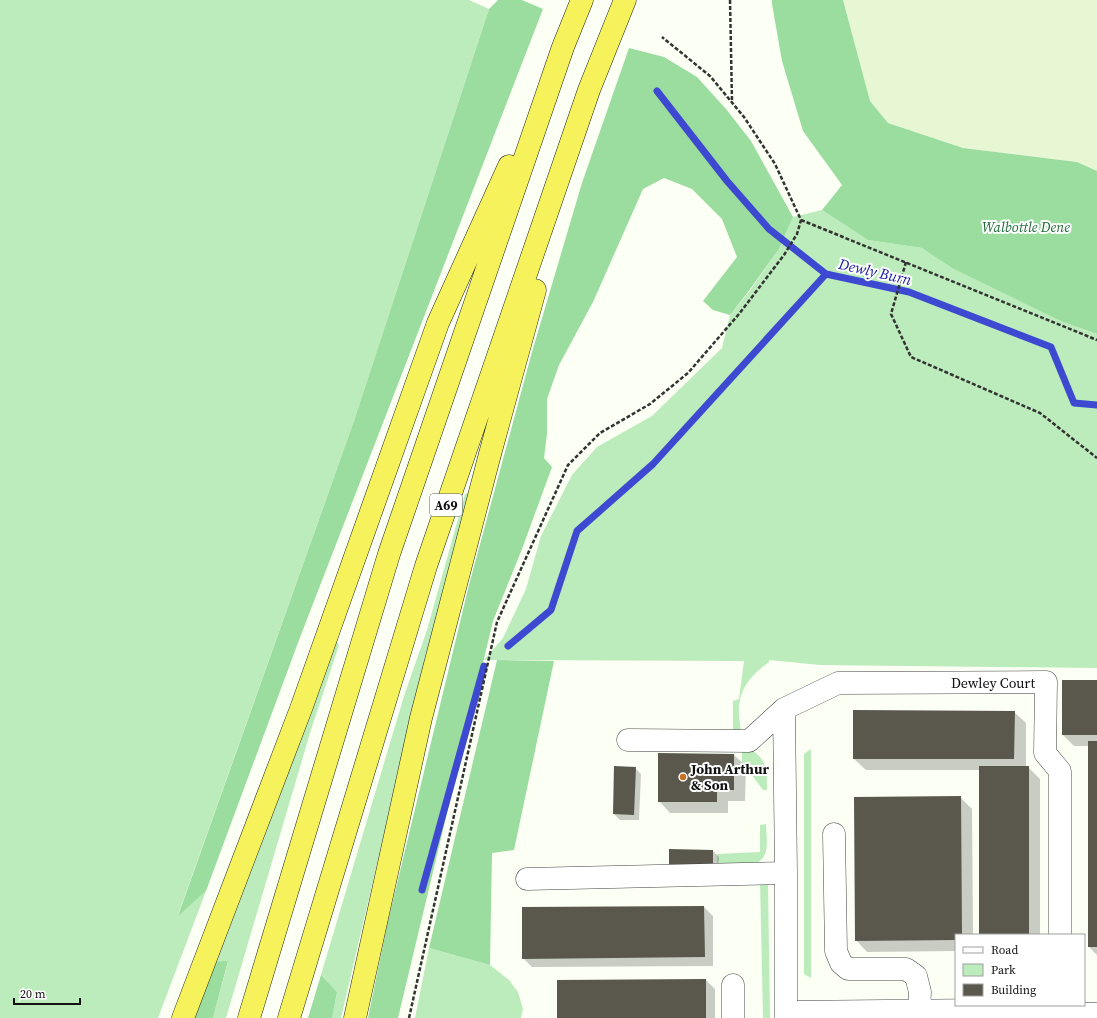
<svg xmlns="http://www.w3.org/2000/svg" width="1097" height="1018" font-family="'Source Serif 4',serif">
<rect width="100%" height="100%" fill="#fbfff4"/>
<path fill="#e7f6d3" d="M 843,0 L 1097,0 L 1097,171 L 1077,162 L 963,148 L 888,123 L 870,101 Z"/>
<path fill="#bcebbc" d="M 0,0 L 469,0 L 489,9 L 354,421 L 178,915 L 206,891 L 158,1018 L 0,1018 Z
M 822,210 L 868,240 L 922,248 L 1063,322 L 1097,334 L 1097,668 L 820,665 L 769,660 L 769,662 C 750,676 738,690 739,714 C 739,720 740,725 741,730 L 736,731 L 733,730 L 733,701 L 739,699 L 744,661 L 484,660 L 503,638 L 526,589 L 541,536 L 572,475 L 597,447 L 652,416 L 722,348 L 730,315 L 749,292 L 779,249 L 793,217 Z
M 470,492 L 396,782 L 341,1018 L 332,1018 L 337,992 L 321,975 L 404,696 L 427,630 L 465,494 Z
M 336,641 L 339,645 L 310,733 L 226,1018 L 213,1018 L 228,962 L 213,962 Z
M 749,748 C 768,760 767,771 767,790 L 763,790 L 742,762 L 742,749 Z
M 811,749 L 811,978 L 804,974 L 804,754 Z
M 766,824 C 766,838 771,855 757,863 L 717,867 L 717,854 L 760,852 L 760,825 Z
M 760,880 L 768,882 L 770,1018 L 763,1018 Z
M 429,948 L 490,965 L 509,980 L 518,992 L 523,1009 L 521,1018 L 415,1018 Z"/>
<path fill="#9bdc9f" d="M 498,0 L 522,0 L 543,9 L 299,640 L 206,891 L 178,916 L 354,421 L 489,9 Z
M 772,0 L 843,0 L 870,101 L 888,123 L 963,148 L 1077,162 L 1097,171 L 1097,334 L 1063,322 L 954,269 L 922,248 L 868,240 L 822,210 L 842,185 L 803,131 L 782,61 L 772,4 Z
M 629,48 L 664,57 L 697,77 L 726,109 L 751,141 L 793,217 L 779,249 L 748,292 L 730,315 L 713,310 L 703,301 L 737,257 L 722,219 L 692,189 L 664,178 L 643,189 L 593,302 L 559,365 L 547,399 L 547,434 L 544,458 L 552,467 L 522,549 L 493,621 L 398,1018 L 368,1018 L 388,921 L 469,585 L 532,352 L 582,183 Z
M 497,660 L 554,661 L 514,850 L 492,853 L 490,965 L 429,948 Z
M 228,961 L 213,1018 L 193,1018 L 213,962 Z
M 321,975 L 337,992 L 332,1018 L 308,1018 Z"/>
<path fill="#0003" d="M 1097,681 L 1097,955 L 1089,947 L 1089,746 L 1074,746 L 1063,735 Z
M 1014,712 L 1026,723 L 1026,767 L 1028,767 L 1040,779 L 1040,935 L 980,935 L 980,770 L 866,770 L 854,759 Z
M 734,755 L 746,766 L 745,801 L 728,801 L 728,813 L 670,813 L 659,801 Z
M 635,768 L 641,774 L 639,820 L 620,820 L 614,814 Z
M 960,797 L 972,809 L 973,935 L 956,935 L 956,951 L 867,952 L 856,940 Z
M 713,851 L 719,857 L 718,872 L 676,871 Z
M 704,907 L 713,916 L 713,966 L 532,967 L 523,958 Z
M 706,980 L 715,989 L 715,1018 L 558,1018 Z"/>
<g fill="none" stroke-linecap="round" stroke-linejoin="round">
<path stroke="#3d49d0" stroke-width="7" d="M 657,91 L 727,181 L 769,229 L 826,274 L 909,292 L 1051,347 L 1074,403 L 1097,405
M 508,646 L 551,610 L 577,531 L 653,464 L 826,274
M 422,890 L 484,666"/>
</g>
<path fill="#5a584c" d="M 1062,680 L 1097,680 L 1097,735 L 1062,735 Z
M 853,710 L 1015,711 L 1014,759 L 853,759 Z
M 1088,741 L 1097,741 L 1097,947 L 1088,947 Z
M 658,753 L 734,754 L 734,790 L 717,790 L 717,802 L 658,802 Z
M 614,766 L 636,767 L 634,815 L 613,814 Z
M 979,766 L 1029,766 L 1029,935 L 979,935 Z
M 961,796 L 962,935 L 956,935 L 956,940 L 855,941 L 854,797 Z
M 669,849 L 713,850 L 713,867 L 669,866 Z
M 704,906 L 705,957 L 522,959 L 522,907 Z
M 706,979 L 706,1018 L 557,1018 L 557,980 Z"/>
<g fill="none" stroke-linecap="round" stroke-linejoin="round">
<g stroke="#444" stroke-width="23">
<path id="minor" d="M 784,709 L 786,873 L 786,1018
M 628,740 L 749,741 L 784,709 L 838,683 L 1046,682 L 1045,753 L 1060,771 L 1060,935
M 834,834 L 836,951 L 841,963 L 848,969 L 906,969 L 916,976 L 920,992 L 919,1011
M 527,879 L 786,873
M 733,985 L 733,1018
M 786,1012 L 985,1010 L 1097,1014"/>
</g>
<g stroke="#222" stroke-width="23">
<path id="highway" d="M 183,1018 L 302,706 L 438,323 L 509,166
M 249,1018 L 389,554 L 563,47 L 582,0
M 289,1018 L 426,566 L 589,90 L 625,0
M 355,1018 L 421,718 L 490,454 L 535,290"/>
</g>
<path stroke="#333" stroke-width="2.5" stroke-dasharray="4 2" stroke-linecap="butt" d="M 730,0 L 732,101
M 801,220 L 1097,340
M 906,262 L 891,314 L 911,357 L 1040,413 L 1097,458
M 409,1018 L 497,622 L 568,465 L 600,433 L 650,404 L 688,373 L 739,314 L 784,255 L 797,234 L 801,220 L 775,164 L 744,117 L 710,76 L 662,37"/>
<use href="#minor" stroke="#fff" stroke-width="22"/>
<use href="#highway" stroke="#f6f25b" stroke-width="22"/>
</g>
<circle fill="#c47025" stroke="#fff" stroke-width="1.5" cx="683" cy="777" r="4"/>
<g text-anchor="middle" stroke-width="4" stroke-linejoin="round" paint-order="stroke">
<rect fill="#fff" stroke="#585858" stroke-width="1" x="430" y="494" width="32" height="22" rx="3"/>
<g font-size="13" font-weight="bold" fill="#111">
<text x="446" y="510">A69</text>
</g>
<g font-size="14" font-style="italic" fill="#1e6b36" stroke="#fff">
<text x="1026" y="232">Walbottle Dene</text>
</g>
<g font-size="14" fill="#111" stroke="#fff">
<text x="993" y="688">Dewley Court</text>
</g>
<g font-size="14" font-weight="bold" fill="#111" stroke="#fff" text-anchor="start">
<text x="691" y="774">John Arthur<tspan x="691" dy="16">&amp; Son</tspan></text>
</g>
<g font-size="15" font-style="italic" fill="#161ca6" stroke="#fff">
<text transform="translate(875 272) rotate(13)" y="5">Dewly Burn</text>
</g>
</g>
<rect x="955" y="934" width="130" height="72" fill="#ffffff" stroke="#a0a0a0"/>
<rect x="963" y="947" width="20" height="6" fill="#ffffff" stroke="#a0a0a0"/>
<text x="991" y="954" font-size="12" fill="#111111">Road</text>
<rect x="963" y="964" width="20" height="12" fill="#bcebbc" stroke="#a0a0a0"/>
<text x="991" y="974" font-size="12" fill="#111111">Park</text>
<rect x="963" y="984" width="20" height="12" fill="#5a584c" stroke="#a0a0a0"/>
<text x="991" y="994" font-size="12" fill="#111111">Building</text>
<path d="M14 998v6h66v-6" fill="none" stroke="#111111" stroke-width="2"/>
<text x="20" y="998" font-size="12" fill="#111111" stroke="#ffffff" stroke-width="3" paint-order="stroke">20 m</text>
</svg>
